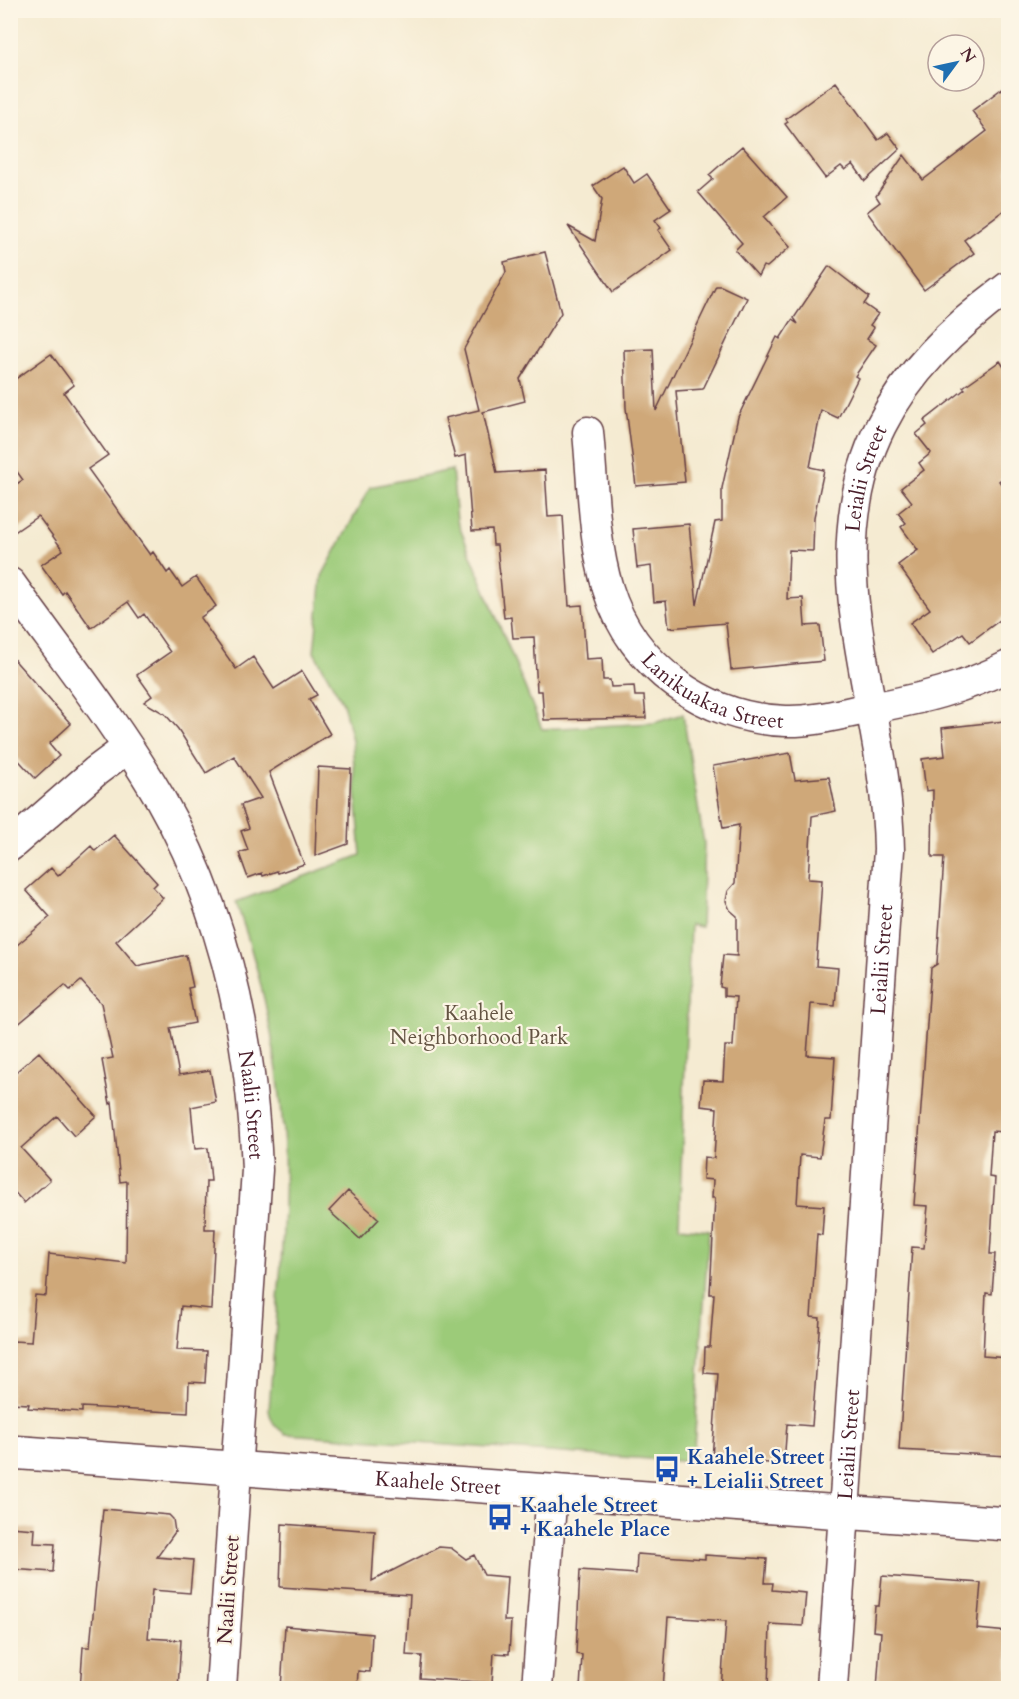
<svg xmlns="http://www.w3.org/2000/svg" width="1019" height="1699" font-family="Cardo,serif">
<rect width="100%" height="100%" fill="#fcf5e5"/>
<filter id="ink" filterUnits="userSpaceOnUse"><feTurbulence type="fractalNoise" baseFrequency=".0167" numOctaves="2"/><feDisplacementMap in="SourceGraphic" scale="12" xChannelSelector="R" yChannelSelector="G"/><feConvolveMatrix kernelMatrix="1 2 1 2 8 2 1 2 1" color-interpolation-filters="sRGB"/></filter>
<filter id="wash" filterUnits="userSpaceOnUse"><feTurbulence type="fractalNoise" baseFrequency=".008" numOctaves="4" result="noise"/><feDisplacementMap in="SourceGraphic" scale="24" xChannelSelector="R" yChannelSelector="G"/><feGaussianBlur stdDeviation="1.35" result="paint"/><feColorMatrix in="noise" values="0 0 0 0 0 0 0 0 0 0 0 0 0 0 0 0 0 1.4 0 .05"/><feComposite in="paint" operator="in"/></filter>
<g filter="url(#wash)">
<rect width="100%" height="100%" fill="#f5ebd2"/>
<path fill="#9ccb79" stroke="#737552" stroke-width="1.5" d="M 452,470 L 457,521 L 542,729 L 654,723 L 683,714 L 704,844 L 701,927 L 690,925 L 679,1227 L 709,1230 L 693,1462 L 286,1434 C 275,1427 271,1422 269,1410 C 275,1323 287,1234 284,1146 C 280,1062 264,981 236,902 L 361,855 L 352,740 L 343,703 L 314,652 L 322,576 L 370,487 Z"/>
<g id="blocks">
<path fill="#cfa879" d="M 836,82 L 878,140 L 888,133 L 900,149 L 865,181 L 853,164 L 845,170 L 841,166 L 825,178 L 785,124 L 788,122 L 786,119 Z
M 1008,84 L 1008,207 L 964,240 L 974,253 L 924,290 L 867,212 L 880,202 L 876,196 L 904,155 L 923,180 L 987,131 L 972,111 Z
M 742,146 L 787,197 L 764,217 L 790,247 L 767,267 L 763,266 L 758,276 L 735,250 L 742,243 L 698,192 L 713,179 L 709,175 Z
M 623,166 L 634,183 L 647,174 L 671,209 L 655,220 L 661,228 L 658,230 L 672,250 L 613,292 L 568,226 L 595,241 L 602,199 L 593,186 Z
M 545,252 L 561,313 L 520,379 L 525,401 L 483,412 L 497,473 L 545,470 L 548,517 L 563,516 L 569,606 L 582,605 L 586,659 L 602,658 L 603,680 L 610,680 L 611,687 L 634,686 L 635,696 L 644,696 L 646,718 L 544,720 L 542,691 L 537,691 L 534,637 L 513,638 L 511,617 L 504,618 L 497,545 L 493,545 L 492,530 L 472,531 L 466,455 L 455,458 L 445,418 L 479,410 L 464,349 L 506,272 L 504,262 Z
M 829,266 L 869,297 L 864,304 L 878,314 L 870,325 L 874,328 L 867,339 L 876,345 L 855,376 L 858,378 L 838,418 L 821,410 L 810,467 L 824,470 L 814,517 L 813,551 L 789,550 L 787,599 L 803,598 L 805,626 L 820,625 L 824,661 L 731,670 L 726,623 L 669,628 L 666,601 L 654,602 L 651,566 L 637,568 L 633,529 L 689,524 L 697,605 L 715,522 L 722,521 L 722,488 L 738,417 L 777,337 L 780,339 L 792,320 L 798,324 L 794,318 Z
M 716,286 L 721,286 L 747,298 L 703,389 L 676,391 L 685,482 L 636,486 L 626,408 L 624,350 L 653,349 L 656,411 Z
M 51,354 L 74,385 L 64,393 L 108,455 L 88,469 L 150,555 L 153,552 L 167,573 L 170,570 L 182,587 L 196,577 L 216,606 L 200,618 L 236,669 L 253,657 L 274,689 L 302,671 L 317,695 L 309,699 L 330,734 L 269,772 L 304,864 L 278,873 L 277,871 L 263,876 L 262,873 L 248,878 L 239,853 L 248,850 L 241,831 L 249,828 L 241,805 L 261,798 L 234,756 L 206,773 L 178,729 L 165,714 L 144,702 L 152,696 L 137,675 L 170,652 L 144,614 L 139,618 L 128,602 L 91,628 L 65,591 L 62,594 L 41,565 L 63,550 L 38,516 L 10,535 L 10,488 L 23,480 L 10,462 L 10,383 Z
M 1000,361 L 1008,373 L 1008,474 L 999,481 L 1008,494 L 1008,614 L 970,642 L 963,633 L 932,654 L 910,623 L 930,609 L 898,565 L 918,550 L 901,527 L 906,523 L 898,513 L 912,502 L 901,488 L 924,470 L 919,463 L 931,453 L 916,434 L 927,425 L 924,421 L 965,389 L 963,387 Z
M 10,655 L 71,724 L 49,744 L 59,756 L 35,778 L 10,751 Z
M 1004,721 L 1008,760 L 1008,1061 L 1003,1132 L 992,1131 L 989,1177 L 995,1178 L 990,1254 L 995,1254 L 992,1294 L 986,1293 L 983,1356 L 1008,1358 L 1008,1456 L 899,1450 L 912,1247 L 924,1248 L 928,1206 L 914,1205 L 931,968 L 937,964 L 944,857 L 932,857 L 933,790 L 926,791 L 922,759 L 945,756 L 942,728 Z
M 790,753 L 795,780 L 829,777 L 836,811 L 812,816 L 808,879 L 822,880 L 816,966 L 838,968 L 835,1006 L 811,1004 L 807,1055 L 835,1057 L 831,1120 L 825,1120 L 820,1157 L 800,1155 L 797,1204 L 824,1206 L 822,1235 L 817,1234 L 811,1317 L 820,1318 L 812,1426 L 787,1424 L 784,1464 L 712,1459 L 718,1374 L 704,1373 L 705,1347 L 710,1347 L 714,1294 L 710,1294 L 715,1198 L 712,1198 L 713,1180 L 703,1179 L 704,1157 L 714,1158 L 717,1108 L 701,1106 L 703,1080 L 723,1081 L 725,1046 L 733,1046 L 736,997 L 724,996 L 724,988 L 720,987 L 723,955 L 737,956 L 737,916 L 730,910 L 726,901 L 728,891 L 735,883 L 739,825 L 723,828 L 713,766 Z
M 318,767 L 351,769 L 348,844 L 315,856 Z
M 114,835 L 157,883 L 153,887 L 163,898 L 116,941 L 137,966 L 186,955 L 193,987 L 188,988 L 195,1023 L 170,1028 L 179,1075 L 210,1070 L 216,1102 L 191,1107 L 195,1149 L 208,1148 L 211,1181 L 206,1181 L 205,1229 L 215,1229 L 211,1309 L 181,1306 L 177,1350 L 207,1351 L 205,1383 L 189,1382 L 188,1413 L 82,1407 L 82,1412 L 28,1408 L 29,1404 L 10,1403 L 13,1341 L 31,1342 L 35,1295 L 46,1296 L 49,1254 L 126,1263 L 127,1181 L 120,1182 L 112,1102 L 110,1104 L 102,1060 L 113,1058 L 101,1003 L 81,981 L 70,990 L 65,985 L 10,1031 L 10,951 L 50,917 L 26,890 L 51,868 L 58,876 L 91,846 L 95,851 Z
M 39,1052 L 96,1116 L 74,1136 L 57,1116 L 21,1148 L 50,1180 L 24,1203 L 10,1187 L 10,1077 Z
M 348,1191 L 379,1219 L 360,1239 L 329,1211 Z
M 103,1509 L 169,1515 L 173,1519 L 175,1532 L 157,1557 L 193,1560 L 190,1593 L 152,1590 L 148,1638 L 181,1640 L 178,1689 L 80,1689 L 83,1647 L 90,1647 Z
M 282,1524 L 375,1531 L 372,1581 L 439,1547 L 451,1548 L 466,1559 L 474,1555 L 484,1575 L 507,1577 L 504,1621 L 511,1621 L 509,1654 L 494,1653 L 492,1683 L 420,1678 L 422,1656 L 406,1655 L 410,1595 L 280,1587 Z
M 10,1527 L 35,1529 L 34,1543 L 55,1544 L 53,1572 L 10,1569 Z
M 637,1554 L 705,1559 L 705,1555 L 767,1559 L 765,1583 L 773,1583 L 772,1590 L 806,1593 L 803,1626 L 770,1624 L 768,1689 L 721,1689 L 726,1621 L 668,1617 L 663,1689 L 580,1689 L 582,1655 L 576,1654 L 580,1570 L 636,1574 Z
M 882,1576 L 981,1583 L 977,1629 L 1008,1632 L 1008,1689 L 877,1689 L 881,1632 L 873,1631 L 875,1606 L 879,1606 Z
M 285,1626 L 372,1634 L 370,1672 L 358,1671 L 357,1689 L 281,1689 Z"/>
</g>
</g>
<g filter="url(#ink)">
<use href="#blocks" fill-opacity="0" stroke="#643e44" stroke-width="1.5"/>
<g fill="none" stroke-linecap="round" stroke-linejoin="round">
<g stroke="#643e44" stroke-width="33">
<g id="minor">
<path id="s1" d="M 588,432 C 593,484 593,540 608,589 C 632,667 706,719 786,721 C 814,722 843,713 871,708 C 919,699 964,689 1008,666"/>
<path id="s2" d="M 10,583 C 61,654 117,724 161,800 C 225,912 252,1042 257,1170 L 221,1688"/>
<path d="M 10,846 L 96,771 L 127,748"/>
<path d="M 537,1688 L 552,1491"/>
<path id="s3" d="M 832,1688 L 889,850 C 888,769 865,692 855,612 C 836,463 892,373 1008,287"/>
</g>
</g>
<g stroke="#643e44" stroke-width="36">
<g id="tertiary">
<path id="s4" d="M 10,1452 L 1008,1524"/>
</g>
</g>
<use href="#minor" stroke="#fff" stroke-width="30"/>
<use href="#tertiary" stroke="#fff" stroke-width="33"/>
</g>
</g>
<defs>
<g id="bus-bare" transform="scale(2.07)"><path d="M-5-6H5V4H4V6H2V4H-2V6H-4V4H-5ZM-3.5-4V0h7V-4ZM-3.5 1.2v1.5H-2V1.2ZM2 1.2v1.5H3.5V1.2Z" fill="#1a4fb4" stroke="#fcf5e5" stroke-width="2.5" paint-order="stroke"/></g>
</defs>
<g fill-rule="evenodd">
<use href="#bus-bare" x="667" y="1469"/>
<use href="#bus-bare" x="500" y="1517"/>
</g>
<g text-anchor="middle" stroke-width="4.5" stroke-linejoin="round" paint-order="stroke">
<g font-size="21" fill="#4a1f2b" stroke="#fcf5e5">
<text dy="7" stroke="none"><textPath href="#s3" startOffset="1216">Leialii Street</textPath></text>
<text dy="7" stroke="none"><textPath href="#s1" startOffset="314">Lanikuakaa Street</textPath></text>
<text dy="7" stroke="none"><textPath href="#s3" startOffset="730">Leialii Street</textPath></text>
<text dy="7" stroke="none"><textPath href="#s2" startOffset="585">Naalii Street</textPath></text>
<text dy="7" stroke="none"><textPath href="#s3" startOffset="244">Leialii Street</textPath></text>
<text dy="7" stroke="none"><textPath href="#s4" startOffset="429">Kaahele Street</textPath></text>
<text transform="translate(228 1590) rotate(-86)" y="7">Naalii Street</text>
</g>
<g font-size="21" fill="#635342" stroke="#fcf5e5">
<text x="479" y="1020">Kaahele<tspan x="479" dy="24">Neighborhood Park</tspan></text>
</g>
<g font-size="21" font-weight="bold" fill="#164399" stroke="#fcf5e5" text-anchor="start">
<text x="687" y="1464">Kaahele Street<tspan x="687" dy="24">+ Leialii Street</tspan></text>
<text x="520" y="1512">Kaahele Street<tspan x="520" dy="24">+ Kaahele Place</tspan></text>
</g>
</g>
<rect width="1019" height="1699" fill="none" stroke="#fcf5e5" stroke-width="36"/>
<g transform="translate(956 63) rotate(57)"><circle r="28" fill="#fcf5e5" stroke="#b59f9b" stroke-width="1.5"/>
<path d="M0-4.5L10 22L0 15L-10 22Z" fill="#1f6fb2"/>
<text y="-9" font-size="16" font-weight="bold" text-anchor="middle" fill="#4a1f2b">N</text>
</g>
</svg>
